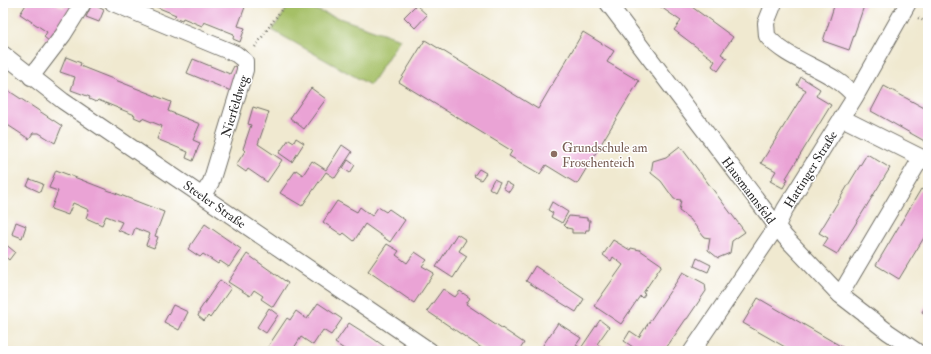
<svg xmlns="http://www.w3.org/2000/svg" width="931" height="354" font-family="'IM FELL Double Pica',serif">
<rect width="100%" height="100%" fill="#fff"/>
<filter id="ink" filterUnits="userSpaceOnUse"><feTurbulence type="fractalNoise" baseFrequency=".025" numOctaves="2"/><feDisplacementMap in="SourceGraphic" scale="8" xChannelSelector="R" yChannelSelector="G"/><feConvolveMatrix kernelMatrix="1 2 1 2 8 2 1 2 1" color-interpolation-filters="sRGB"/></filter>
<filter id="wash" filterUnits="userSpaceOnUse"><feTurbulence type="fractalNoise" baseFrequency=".012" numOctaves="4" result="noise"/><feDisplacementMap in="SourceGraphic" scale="16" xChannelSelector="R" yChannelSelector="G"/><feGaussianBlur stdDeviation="0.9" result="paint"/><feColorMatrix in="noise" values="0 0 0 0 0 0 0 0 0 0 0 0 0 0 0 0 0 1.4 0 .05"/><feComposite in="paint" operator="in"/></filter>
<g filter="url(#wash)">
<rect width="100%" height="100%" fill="#f0e9d0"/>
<path fill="#a5c066" stroke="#687648" d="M 291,3 L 295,3 L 400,39 L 370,85 L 272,30 Z"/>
<g id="blocks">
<path fill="#eaa3d5" d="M 27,3 L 55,3 L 63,8 L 67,3 L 73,7 L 50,42 L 44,37 L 47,32 L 20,14 Z
M 147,3 L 235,3 L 245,7 L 238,26 L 245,28 L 240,42 L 233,39 L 234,34 L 204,22 L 202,26 L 183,18 L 182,20 L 174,17 L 176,15 Z
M 655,3 L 694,3 L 692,7 L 733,37 L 721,54 L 727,58 L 718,71 L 712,66 L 715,61 L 674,30 L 681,21 Z
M 835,3 L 865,3 L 849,50 L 823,41 Z
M 92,4 L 104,10 L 99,22 L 86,17 Z
M 416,5 L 427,15 L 415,28 L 404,17 Z
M 583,32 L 614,51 L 607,62 L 639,81 L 577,184 L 546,165 L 540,174 L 509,156 L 512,151 L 399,82 L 425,40 L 538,109 Z
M 66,57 L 81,63 L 80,66 L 171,102 L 168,111 L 200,124 L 193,140 L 200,143 L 193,161 L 186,158 L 188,152 L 157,139 L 162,126 L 142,118 L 141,120 L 134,117 L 135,115 L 98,100 L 96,102 L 89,99 L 90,97 L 71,90 L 75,77 L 60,72 Z
M 193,59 L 230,74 L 234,66 L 238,67 L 231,91 L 187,73 Z
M 801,77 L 820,89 L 816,96 L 831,105 L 786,178 L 788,179 L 783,188 L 770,181 L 776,171 L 761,163 L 806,90 L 797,85 Z
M 884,86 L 928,110 L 928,143 L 871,111 Z
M 3,87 L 62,126 L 55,143 L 39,133 L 33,133 L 29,139 L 3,122 Z
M 311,88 L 326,99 L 304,129 L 290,118 Z
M 253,107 L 269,112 L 258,144 L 282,160 L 267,182 L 248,169 L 246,172 L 236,165 L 245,151 L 243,149 L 251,125 L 248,124 Z
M 296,138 L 304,143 L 292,162 L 279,153 L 289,139 L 294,142 Z
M 342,145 L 352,152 L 335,178 L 326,172 L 302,206 L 280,193 L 296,170 L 303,175 L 312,161 L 326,170 Z
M 680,146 L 745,232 L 732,241 L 730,253 L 718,258 L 708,250 L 710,238 L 704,237 L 690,219 L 679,211 L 681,200 L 674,199 L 661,181 L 651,173 L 653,161 L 666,157 Z
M 867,154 L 890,168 L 837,254 L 823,246 L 828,238 L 819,233 Z
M 348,160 L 355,165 L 350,173 L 343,168 Z
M 479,169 L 486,173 L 481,180 L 474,176 Z
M 56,170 L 164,212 L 155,236 L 158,237 L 154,248 L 146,245 L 150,234 L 135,228 L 132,236 L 118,230 L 122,222 L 106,216 L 102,225 L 86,218 L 89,210 L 73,203 L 68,215 L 51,209 L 58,191 L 49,188 Z
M 30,179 L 43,184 L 40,192 L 27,186 Z
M 494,179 L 500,182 L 495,192 L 489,188 Z
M 506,182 L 513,186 L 509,192 L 503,188 Z
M 921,189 L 928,193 L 928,231 L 899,279 L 876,265 Z
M 337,201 L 357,212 L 360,207 L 372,216 L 378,207 L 386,212 L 389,209 L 405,220 L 390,242 L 365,224 L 354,241 L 344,233 L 342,235 L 323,222 Z
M 552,202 L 568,212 L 562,223 L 551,217 L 553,213 L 548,210 Z
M 569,216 L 587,218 L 587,220 L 590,220 L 589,230 L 586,230 L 585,233 L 572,233 L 572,229 L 567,228 L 564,225 Z
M 16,222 L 26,226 L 22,238 L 12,234 Z
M 205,224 L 241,249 L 229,267 L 220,261 L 218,264 L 203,254 L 200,257 L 188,249 Z
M 457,234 L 466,240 L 459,251 L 467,256 L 453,278 L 436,267 Z
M 613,240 L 630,250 L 631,248 L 640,250 L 662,265 L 643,293 L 645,294 L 642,298 L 640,296 L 621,324 L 594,306 L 623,265 L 613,257 L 611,261 L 603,255 Z
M 4,243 L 15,252 L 9,260 L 3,255 Z
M 387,244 L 399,251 L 396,255 L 407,263 L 415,252 L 427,260 L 422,266 L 434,273 L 414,303 L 368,271 Z
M 247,254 L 288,283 L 273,307 L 261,299 L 263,296 L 254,290 L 250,296 L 228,282 Z
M 697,258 L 711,265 L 708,272 L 694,266 Z
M 535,266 L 584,299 L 576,312 L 526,281 Z
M 683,272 L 705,284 L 706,291 L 687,319 L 686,319 L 664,351 L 660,351 L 654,347 L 651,351 L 630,351 L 633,347 L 624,341 L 630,331 L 639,337 Z
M 220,280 L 231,288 L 210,318 L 208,316 L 204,321 L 198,316 L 200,311 L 199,311 Z
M 443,289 L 455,297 L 460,291 L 470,298 L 466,304 L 524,343 L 519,351 L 486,351 L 427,311 Z
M 758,298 L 844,348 L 843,351 L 792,351 L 743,323 Z
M 928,302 L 928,316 L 922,312 Z
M 318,303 L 342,319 L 331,335 L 323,330 L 313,345 L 301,337 L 292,351 L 265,351 L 287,318 L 290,320 L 296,311 L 307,319 Z
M 173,305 L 188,312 L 179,330 L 164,322 Z
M 269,308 L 278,315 L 266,333 L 257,327 Z
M 600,320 L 609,327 L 597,344 L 606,350 L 605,351 L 579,351 Z
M 349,323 L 371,337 L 391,351 L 347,351 L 335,343 Z
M 558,323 L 581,338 L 576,345 L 579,347 L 576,351 L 546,351 L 541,348 Z"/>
</g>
</g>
<g filter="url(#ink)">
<use href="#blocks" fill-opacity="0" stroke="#706e65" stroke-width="1"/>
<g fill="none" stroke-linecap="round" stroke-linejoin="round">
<g stroke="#706e65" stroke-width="18">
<path id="minor" d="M 113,3 L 236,54 L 245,61 L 245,70 L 211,182 L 203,195
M 608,3 L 785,237 L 840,295 L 888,332 L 916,351
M 774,3 L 766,23 L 767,36 C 790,63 834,69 855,97
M 3,54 L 63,101 L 430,351
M 31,77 L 63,35 L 83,3
M 842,118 L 928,161
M 840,295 L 921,158
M 692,351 L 777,226 L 785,209 L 855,97 L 908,3"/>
</g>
<path stroke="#706e65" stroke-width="2.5" stroke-dasharray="1 3" stroke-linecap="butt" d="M 918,18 L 928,23
M 255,47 L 286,3"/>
<use href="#minor" stroke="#fff" stroke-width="16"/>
</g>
</g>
<circle fill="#8d6e63" stroke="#fff" stroke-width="1.5" cx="554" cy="154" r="4"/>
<g text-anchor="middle" stroke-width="3" stroke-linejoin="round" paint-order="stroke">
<g font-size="13" fill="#2b2b2b" stroke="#fff">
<text transform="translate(234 106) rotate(-73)" y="5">Nierfeldweg</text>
<text transform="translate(810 169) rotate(-58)" y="5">Hattinger Straße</text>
<text transform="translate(749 190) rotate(53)" y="5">Hausmannsfeld</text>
<text transform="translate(215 204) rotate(35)" y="5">Steeler Straße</text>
</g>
<g font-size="13" fill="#785e54" stroke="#fff" text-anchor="start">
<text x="562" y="152">Grundschule am<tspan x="562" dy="15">Froschenteich</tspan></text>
</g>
</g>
<rect width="931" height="354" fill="none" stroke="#fff" stroke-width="16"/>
</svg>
